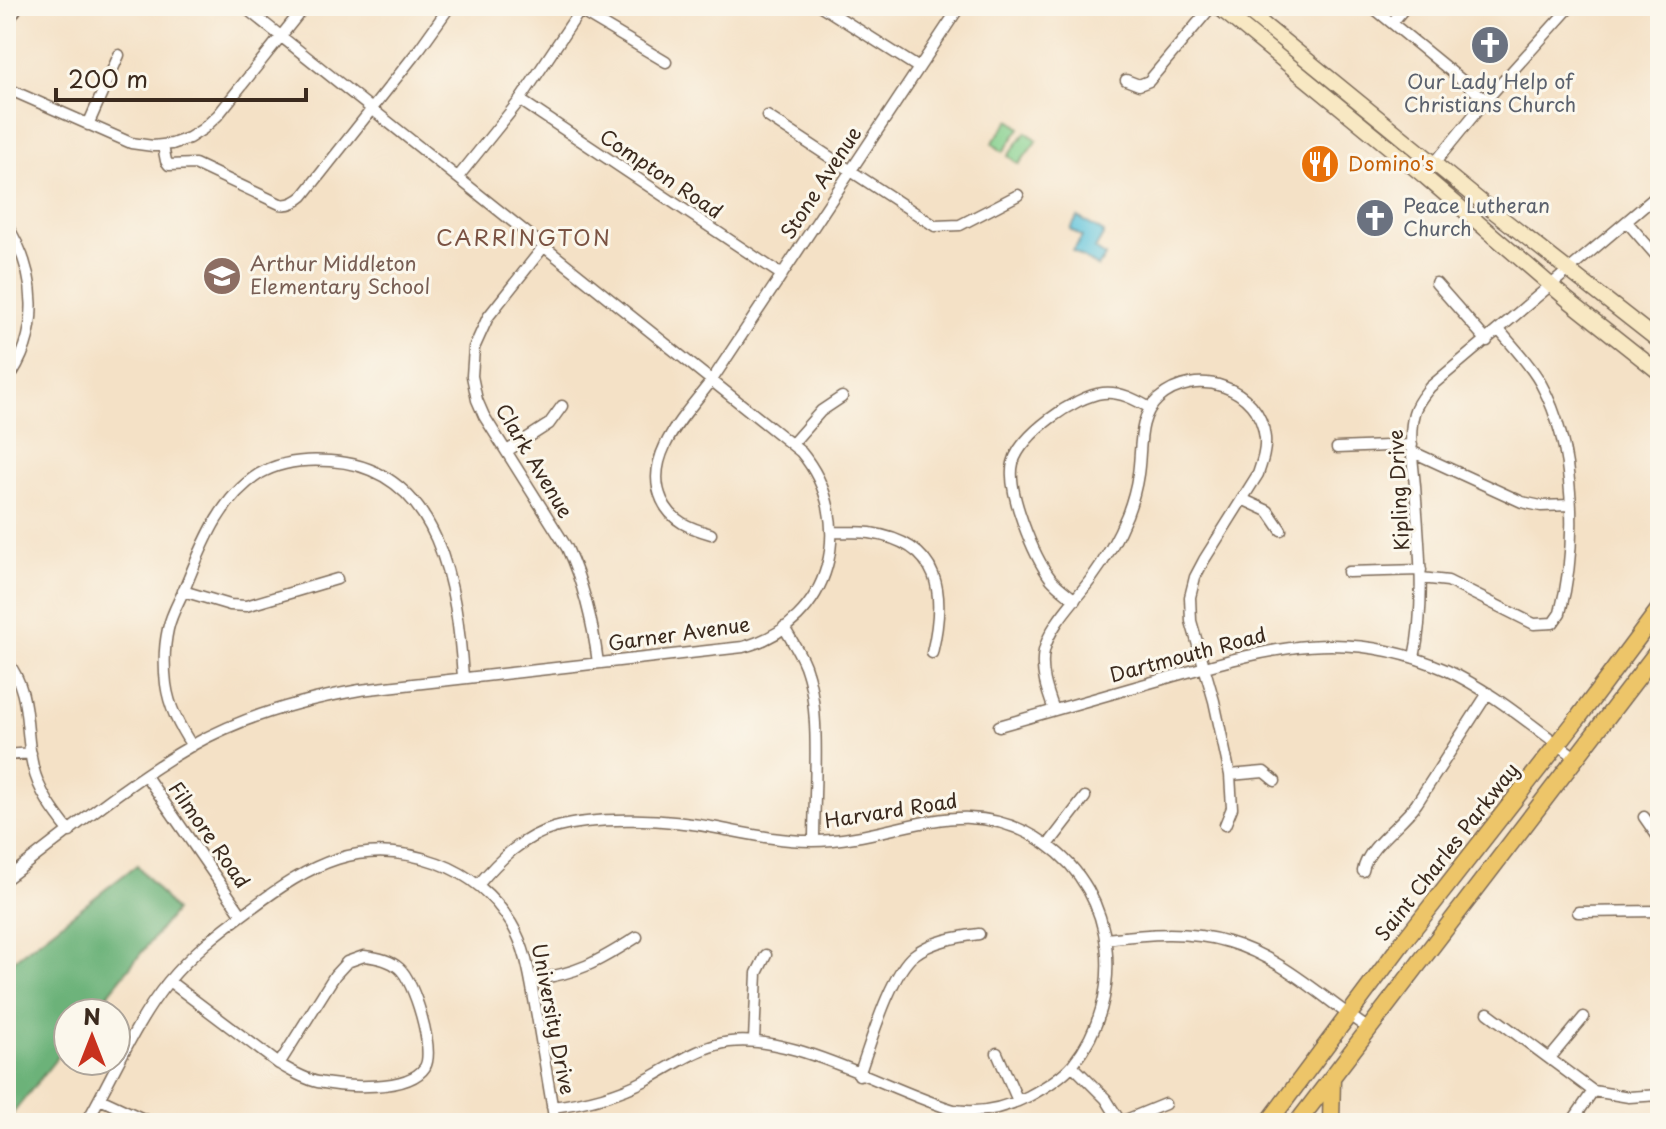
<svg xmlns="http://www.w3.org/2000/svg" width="1666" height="1129" font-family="'Playpen Sans',sans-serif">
<rect width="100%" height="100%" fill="#fbf7ec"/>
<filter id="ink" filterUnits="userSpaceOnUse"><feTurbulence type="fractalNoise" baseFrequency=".0125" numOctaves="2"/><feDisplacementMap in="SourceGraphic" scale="16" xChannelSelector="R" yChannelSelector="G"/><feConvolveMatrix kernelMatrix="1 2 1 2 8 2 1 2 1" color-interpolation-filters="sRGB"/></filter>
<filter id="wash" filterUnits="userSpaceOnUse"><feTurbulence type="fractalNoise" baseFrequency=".006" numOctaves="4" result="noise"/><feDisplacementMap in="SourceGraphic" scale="32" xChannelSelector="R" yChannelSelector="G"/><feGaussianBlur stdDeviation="1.8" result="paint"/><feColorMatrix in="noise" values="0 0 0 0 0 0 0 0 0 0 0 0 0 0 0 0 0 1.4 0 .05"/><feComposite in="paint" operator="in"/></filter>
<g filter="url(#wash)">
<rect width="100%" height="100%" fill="#f4e1c6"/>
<path fill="#85d08e" stroke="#607d56" stroke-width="2" d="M 1010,120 L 1020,128 L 1003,152 L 992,143 Z
M 1026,132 L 1037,140 L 1019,164 L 1008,156 Z"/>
<path fill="#6cb279" stroke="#546e4c" stroke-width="2" d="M 137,865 L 175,911 L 93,1013 L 68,1013 L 68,1044 L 6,1122 L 6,966 Z"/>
<path fill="#5ec3db" stroke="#4c767c" stroke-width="2" d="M 1078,217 L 1104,233 L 1095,249 L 1105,256 L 1098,267 L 1073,251 L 1082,237 L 1070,229 Z"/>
</g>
<g filter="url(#ink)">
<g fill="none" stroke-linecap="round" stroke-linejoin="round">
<g stroke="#7c6a59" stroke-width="13">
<path id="street" d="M 821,6 L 919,68
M 1371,6 L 1486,100
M 580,11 L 666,62
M 1392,23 L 1406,6
M 6,25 L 18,6
M 1126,80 L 1139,85 L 1149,81 L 1212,6
M 6,88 L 131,143 L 153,146 L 172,144 L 189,138 L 203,129 L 218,115 L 305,6
M 520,100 L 782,275
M 767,116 L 935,226 L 960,225 L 1018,195
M 88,125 L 119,55
M 163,146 L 166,161 L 169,165 L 195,164 L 280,204 C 289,206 296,202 303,196 L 420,48 L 450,6
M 1424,176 L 1486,100 L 1571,6
M 458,177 L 520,100 L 583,6
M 1627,222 L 1660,260
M 6,224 C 38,273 42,334 6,382
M 545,245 L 488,317 L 474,348 L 472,376 L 477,400 L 484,416 L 567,548 C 584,585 593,623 598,663
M 1436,283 L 1487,341
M 792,444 L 821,411 L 842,397
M 1337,448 L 1412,445
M 507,451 L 549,424 L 562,406
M 1413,452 L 1522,502 L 1541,506 L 1570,505
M 1242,499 L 1268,511 L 1281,530
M 832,532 C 844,532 857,532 870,533 C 942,544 946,594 932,653
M 711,534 C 690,528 672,522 662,500 C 642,456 687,413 712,380 L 960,6
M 1348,572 L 1421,570
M 1421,578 L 1448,581 L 1534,624 L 1553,623 L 1560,613 C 1578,545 1576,447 1541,384 C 1531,365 1514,348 1500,331
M 183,591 L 230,605 L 246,606 L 337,579
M 1075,600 C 1067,593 1058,587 1051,579 C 1034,557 1006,490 1013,463 C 1020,435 1075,396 1103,393 C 1120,391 1136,400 1150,408
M 784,627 C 792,642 803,656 807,672 C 821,714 814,794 814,841
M 1414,658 C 1426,601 1419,544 1415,486 C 1413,463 1408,435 1414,413 C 1417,402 1424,395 1430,387 L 1660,193
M 6,660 C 32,692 24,729 33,767 C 39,792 54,812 70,832
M 1054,710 C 1047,691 1040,671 1044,651 C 1050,624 1075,601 1091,579 C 1105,560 1118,537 1127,515 C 1132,502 1136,488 1138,474 C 1142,449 1137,418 1158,399 C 1195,366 1260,386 1265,438 C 1266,451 1262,462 1258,474 L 1204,560 L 1195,577 L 1190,597 L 1191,621 L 1214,701 L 1230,775 L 1232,808 L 1225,825
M 999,726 C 1054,710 1108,695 1163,679 C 1265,650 1342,624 1446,670 C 1494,692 1534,728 1577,758
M 192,746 C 179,726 169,707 166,684 C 164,667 164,647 168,629 C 171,615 178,603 184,590 C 202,547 218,500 259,474 C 281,461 305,459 330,461 C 442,468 457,590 463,677
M 6,755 L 31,753
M 1230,775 L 1264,772 L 1275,781
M 146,776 L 242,915
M 1644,817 L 1660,840
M 1048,845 L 1085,797
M 1363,871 C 1367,846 1402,825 1417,803 L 1488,693
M 6,879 C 66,834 126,783 191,746 C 243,716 302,700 360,690 L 743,647 C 832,624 858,521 801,452 L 243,6
M 478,885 C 499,860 522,837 554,828 C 600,815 670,819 717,828 C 749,834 779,841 812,841 C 898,841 964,787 1046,844 C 1118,893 1126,998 1073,1064 C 1062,1077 1044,1088 1029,1096 C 1005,1108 980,1114 954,1110 C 888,1091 781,1025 716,1045 C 691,1052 669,1068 646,1080 C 617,1095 585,1103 552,1107
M 1578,912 L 1660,911
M 1106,939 C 1147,934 1188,930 1228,942 C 1281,957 1324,999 1369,1029
M 364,956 C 375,957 390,960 399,968 C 414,980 435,1050 425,1067 C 409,1092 344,1087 318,1082 C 304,1079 291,1071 279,1064 L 335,975 L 347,962 Z
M 531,980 C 577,974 598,962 637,937
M 169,981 L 279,1064
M 1488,1013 L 1593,1091 L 1629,1097 L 1660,1095
M 754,1040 L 757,973 L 766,955
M 997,1053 L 1018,1101
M 1550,1058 L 1584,1017
M 1072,1065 L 1106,1099 L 1121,1123
M 859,1075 C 870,1045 890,974 914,955 C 931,941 957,937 979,934
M 100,1099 L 152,1123
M 1121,1122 L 1165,1104
M 86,1123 C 113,1076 134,1024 168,982 C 192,953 219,932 249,910 C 310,864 361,835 438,863 C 468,874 494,895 511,923 C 528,951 531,984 537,1016 C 543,1052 549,1087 555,1123
M 1571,1123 L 1593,1091"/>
</g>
<g stroke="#7c6a59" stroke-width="17">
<path id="secondary" d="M 1217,6 L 1424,176 L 1568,300 L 1660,373
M 1241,6 L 1484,204 L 1660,342"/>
</g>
<g stroke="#7c6a59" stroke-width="19">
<path id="primary" d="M 1268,1123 L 1403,942 L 1578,718 L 1660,608
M 1297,1123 L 1660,648
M 1331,1123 L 1332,1077"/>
</g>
<use href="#street" stroke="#fff" stroke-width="10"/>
<use href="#secondary" stroke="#f8e8c3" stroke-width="14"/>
<use href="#primary" stroke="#edc569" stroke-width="16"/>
</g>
</g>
<defs>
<g id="church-disc" transform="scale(2)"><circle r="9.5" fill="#6b7280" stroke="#fbf7ec"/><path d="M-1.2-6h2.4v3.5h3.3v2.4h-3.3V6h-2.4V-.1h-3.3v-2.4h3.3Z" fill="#fff"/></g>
<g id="restaurant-disc" transform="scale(2)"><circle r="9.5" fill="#e8710a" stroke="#fbf7ec"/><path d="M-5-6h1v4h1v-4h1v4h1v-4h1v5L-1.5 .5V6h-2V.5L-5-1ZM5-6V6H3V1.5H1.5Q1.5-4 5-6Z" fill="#fff"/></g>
<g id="school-disc" transform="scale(2)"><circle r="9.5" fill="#8d6e63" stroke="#fbf7ec"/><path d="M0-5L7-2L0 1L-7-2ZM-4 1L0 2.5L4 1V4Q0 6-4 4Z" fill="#fff"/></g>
</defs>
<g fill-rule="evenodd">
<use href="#church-disc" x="1490" y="45"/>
<use href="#restaurant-disc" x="1320" y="164"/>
<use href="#church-disc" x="1375" y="218"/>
<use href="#school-disc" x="222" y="276"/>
</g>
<g text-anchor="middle" stroke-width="6" stroke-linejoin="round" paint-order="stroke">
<g font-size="20" fill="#5b616d" stroke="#fbf7ec">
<text x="1490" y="89">Our Lady Help of<tspan x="1490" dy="23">Christians Church</tspan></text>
<text x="1403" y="213" text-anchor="start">Peace Lutheran<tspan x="1403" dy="23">Church</tspan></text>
</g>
<g font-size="20" fill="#c56008" stroke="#fbf7ec" text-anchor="start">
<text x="1348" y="171">Domino's</text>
</g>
<g font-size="20" fill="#3b2a1e" stroke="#fbf7ec">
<text transform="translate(661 174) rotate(34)" y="7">Compton Road</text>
<text transform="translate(821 183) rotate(-57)" y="7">Stone Avenue</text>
<text transform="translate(534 461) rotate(59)" y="7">Clark Avenue</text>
<text transform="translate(1399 490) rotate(-93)" y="7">Kipling Drive</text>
<text transform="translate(679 634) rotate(-8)" y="7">Garner Avenue</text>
<text transform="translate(1188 655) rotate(-15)" y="7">Dartmouth Road</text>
<text transform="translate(891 811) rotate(-9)" y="7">Harvard Road</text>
<text transform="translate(209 835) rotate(55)" y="7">Filmore Road</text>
<text transform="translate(1447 852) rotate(-52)" y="7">Saint Charles Parkway</text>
<text transform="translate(553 1019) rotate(79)" y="7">University Drive</text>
</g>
<g font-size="20" fill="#785e54" stroke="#fbf7ec" text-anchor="start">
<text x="250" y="271">Arthur Middleton<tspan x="250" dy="23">Elementary School</tspan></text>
</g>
<g font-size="22" letter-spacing="2" fill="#7b5343" stroke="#fbf7ec">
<text x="524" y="246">CARRINGTON</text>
</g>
</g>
<rect width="1666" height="1129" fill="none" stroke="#fbf7ec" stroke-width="32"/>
<g transform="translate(92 1037)"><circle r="38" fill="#fbf7ec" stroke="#aea59a" stroke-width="2"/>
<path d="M0-6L14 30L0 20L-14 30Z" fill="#c8321e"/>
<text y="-12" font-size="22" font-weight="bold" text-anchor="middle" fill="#3b2a1e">N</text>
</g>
<path d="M56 88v12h250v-12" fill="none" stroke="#3b2a1e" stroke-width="4"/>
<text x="68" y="88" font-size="24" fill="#3b2a1e" stroke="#fbf7ec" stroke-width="6" paint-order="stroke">200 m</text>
</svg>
